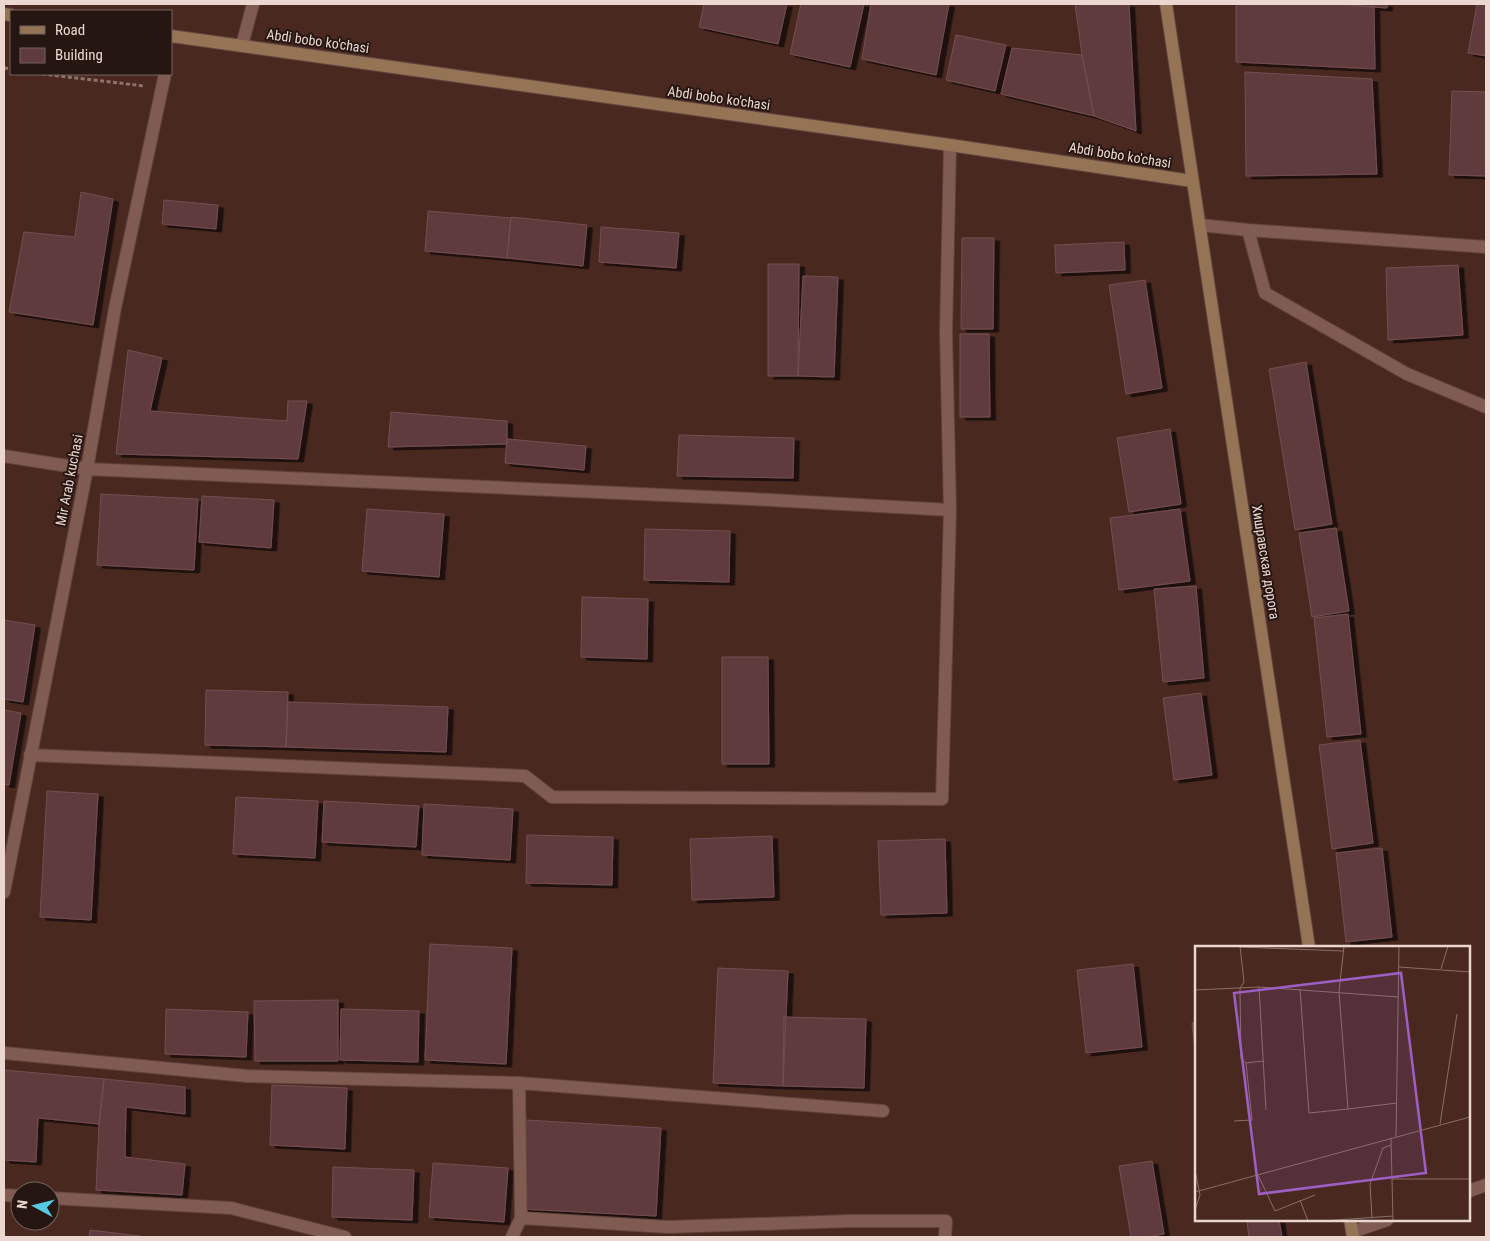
<svg xmlns="http://www.w3.org/2000/svg" width="1490" height="1241" font-family="'Roboto Condensed',sans-serif">
<defs>
<filter id="shadow"><feDropShadow dx="5.5" dy="3" stdDeviation="0" flood-color="#0009"/></filter>
</defs>
<rect width="100%" height="100%" fill="#492820"/>
<path fill="#5f3b3e" stroke="#744e51" filter="url(#shadow)" d="M 704,4 L 787,4 L 778,44 L 699,27 Z
M 801,4 L 864,4 L 850,67 L 790,54 Z
M 871,4 L 949,4 L 936,75 L 862,59 Z
M 1075,4 L 1129,4 L 1136,131 L 1094,116 L 1082,55 Z
M 1236,4 L 1334,4 L 1374,7 L 1375,69 L 1236,62 Z
M 1359,4 L 1387,4 L 1387,8 L 1359,6 Z
M 1477,4 L 1486,4 L 1486,56 L 1468,53 Z
M 956,35 L 1006,45 L 995,91 L 946,80 Z
M 1012,48 L 1082,55 L 1094,116 L 1001,94 Z
M 1245,72 L 1372,79 L 1377,174 L 1246,176 Z
M 1452,91 L 1486,92 L 1486,176 L 1449,175 Z
M 81,192 L 113,199 L 93,325 L 9,312 L 24,232 L 75,237 Z
M 164,200 L 218,205 L 216,229 L 162,224 Z
M 428,211 L 511,218 L 507,258 L 425,251 Z
M 511,217 L 587,225 L 583,266 L 507,258 Z
M 601,227 L 679,233 L 676,268 L 599,262 Z
M 962,238 L 994,238 L 993,329 L 961,329 Z
M 1124,242 L 1125,270 L 1056,273 L 1055,245 Z
M 768,264 L 799,264 L 798,376 L 768,376 Z
M 1458,265 L 1463,335 L 1388,340 L 1386,268 Z
M 803,276 L 838,277 L 834,377 L 798,376 Z
M 1145,280 L 1162,388 L 1126,394 L 1109,285 Z
M 960,334 L 989,334 L 990,417 L 960,417 Z
M 128,350 L 162,358 L 150,411 L 287,421 L 288,401 L 307,401 L 298,459 L 116,454 Z
M 1306,362 L 1332,524 L 1295,530 L 1269,369 Z
M 391,412 L 507,421 L 507,444 L 388,447 Z
M 1170,429 L 1181,504 L 1129,512 L 1117,438 Z
M 679,435 L 794,438 L 793,478 L 677,476 Z
M 507,439 L 586,446 L 584,470 L 505,463 Z
M 101,494 L 198,499 L 194,570 L 97,565 Z
M 202,496 L 274,500 L 271,548 L 199,542 Z
M 367,509 L 444,514 L 439,577 L 362,571 Z
M 1180,509 L 1190,581 L 1119,590 L 1110,518 Z
M 1336,528 L 1349,611 L 1312,617 L 1299,533 Z
M 645,529 L 730,531 L 729,582 L 644,580 Z
M 1196,586 L 1204,678 L 1163,682 L 1154,589 Z
M 582,597 L 648,599 L 647,659 L 581,657 Z
M 1348,614 L 1361,734 L 1327,737 L 1314,618 Z
M 4,620 L 35,625 L 23,702 L 4,699 Z
M 722,657 L 768,657 L 769,764 L 722,764 Z
M 206,690 L 288,692 L 286,747 L 205,745 Z
M 1201,693 L 1212,775 L 1174,780 L 1163,698 Z
M 288,702 L 448,707 L 446,752 L 286,747 Z
M 4,710 L 21,713 L 9,785 L 4,784 Z
M 1360,740 L 1373,843 L 1332,849 L 1319,745 Z
M 47,791 L 98,794 L 91,920 L 40,917 Z
M 236,797 L 318,801 L 315,858 L 233,854 Z
M 324,801 L 419,806 L 416,847 L 322,842 Z
M 424,804 L 513,809 L 510,860 L 422,855 Z
M 527,835 L 613,837 L 612,885 L 526,883 Z
M 772,836 L 774,897 L 692,900 L 690,839 Z
M 945,839 L 947,913 L 881,915 L 878,841 Z
M 1382,848 L 1392,937 L 1346,942 L 1336,853 Z
M 430,944 L 512,948 L 506,1064 L 425,1060 Z
M 1133,964 L 1142,1047 L 1086,1053 L 1077,970 Z
M 718,968 L 788,971 L 783,1086 L 713,1083 Z
M 338,1000 L 338,1061 L 255,1061 L 254,1001 Z
M 166,1009 L 248,1012 L 246,1057 L 165,1054 Z
M 341,1009 L 419,1011 L 418,1062 L 340,1060 Z
M 784,1017 L 866,1019 L 864,1088 L 783,1086 Z
M 1192,1023 L 1196,1023 L 1196,1058 Z
M 4,1070 L 104,1079 L 99,1124 L 38,1118 L 36,1162 L 4,1160 Z
M 104,1079 L 185,1087 L 185,1114 L 126,1107 L 125,1157 L 185,1164 L 182,1195 L 96,1190 L 99,1124 Z
M 272,1085 L 347,1088 L 345,1149 L 270,1145 Z
M 526,1120 L 661,1128 L 656,1216 L 521,1209 Z
M 1152,1161 L 1164,1234 L 1146,1237 L 1131,1237 L 1119,1166 Z
M 433,1163 L 508,1168 L 504,1222 L 429,1217 Z
M 333,1167 L 414,1170 L 412,1220 L 332,1217 Z
M 1254,1220 L 1279,1220 L 1282,1237 L 1249,1237 L 1247,1221 Z
M 90,1230 L 148,1237 L 89,1237 Z"/>
<g fill="none" stroke-linecap="round" stroke-linejoin="round">
<g stroke="#5f433d" stroke-width="14">
<path id="service" d="M 242,45 L 253,4"/>
</g>
<g stroke="#5f433d" stroke-width="14">
<path id="minor" d="M 1200,225 L 1248,230 L 1486,247
M 1248,230 L 1265,293 L 1407,374 L 1486,407
M 4,456 L 87,469 L 752,499 L 950,510 L 946,332 L 950,145
M 30,755 L 525,776 L 552,797 L 942,799 L 950,510
M 4,892 L 87,469 L 115,308 L 165,74
M 4,1053 L 247,1076 L 519,1083 L 883,1111
M 519,1083 L 521,1218
M 1469,1191 L 1486,1185
M 4,1195 L 20,1196
M 50,1198 L 231,1208 L 345,1237
M 1352,1232 L 1387,1220
M 512,1237 L 521,1218 L 668,1227 L 850,1221 L 946,1221 L 945,1237"/>
</g>
<g stroke="#5f433d" stroke-width="14">
<path id="secondary" d="M 1166,4 L 1309,947
M 4,14 L 11,15
M 171,36 L 950,145 L 1192,181
M 1350,1220 L 1353,1237"/>
</g>
<path stroke="#8e726b" stroke-width="3" stroke-dasharray="4 2.5" stroke-linecap="butt" d="M 4,68 L 11,69
M 42,74 L 144,86"/>
<use href="#service" stroke="#805b51" stroke-width="12"/>
<use href="#minor" stroke="#805b51" stroke-width="12"/>
<use href="#secondary" stroke="#947455" stroke-width="12"/>
</g>
<g text-anchor="middle" stroke-width="4" stroke-linejoin="round" paint-order="stroke">
<g font-size="14" fill="#ecd6d0" stroke="#251612">
<text transform="translate(318 41) rotate(8)" y="5">Abdi bobo ko'chasi</text>
<text transform="translate(719 98) rotate(8)" y="5">Abdi bobo ko'chasi</text>
<text transform="translate(1120 155) rotate(9)" y="5">Abdi bobo ko'chasi</text>
<text transform="translate(69 480) rotate(-79)" y="5">Mir Arab kuchasi</text>
<text transform="translate(1266 562) rotate(81)" y="5">Хишравская дорога</text>
</g>
</g>
<g transform="translate(1195 946)">
<rect width="275" height="275" fill="#492820"/>
<path fill="none" stroke="#8a6e66" stroke-width="1" d="M 149,0 L 144,46 L 153,163 L 202,157M 45,1 L 148,5M 204,21 L 275,26M 246,23 L 253,0M 64,41 L 71,164M 105,43 L 114,167 L 153,163M 0,44 L 64,41 L 204,51M 51,117 L 69,115M 39,175 L 57,174 L 51,117 L 46,113 L 45,42 L 49,36 L 45,0M 245,178 L 262,68M 201,190 L 204,0M 196,192 L 198,275M 0,224 L 5,249 L 0,264M 63,229 L 80,265 L 120,249M 197,233 L 275,233M 0,246 L 275,171M 105,254 L 113,275M 177,272 L 175,238 L 188,202 L 196,199M 127,275 L 198,270"/>
<path fill="#9d5fc4" fill-opacity="0.15" stroke="#9d5fc4" stroke-width="2.5" d="M 206,27 L 231,227 L 64,248 L 39,47 Z"/>
<rect width="275" height="275" fill="none" stroke="#ecd6d0" stroke-width="2.5"/>
</g>
<rect width="1490" height="1241" fill="none" stroke="#ecd6d0" stroke-width="10"/>
<rect x="10" y="10" width="162" height="65" fill="#251612" stroke="#75635e"/>
<rect x="20" y="26" width="25" height="8" fill="#947455" stroke="#75635e"/>
<text x="55" y="35" font-size="15" fill="#ecd6d0">Road</text>
<rect x="20" y="48" width="25" height="15" fill="#5f3b3e" stroke="#75635e"/>
<text x="55" y="60" font-size="15" fill="#ecd6d0">Building</text>
<g transform="translate(35 1206) rotate(277)"><circle r="24" fill="#251612" stroke="#75635e"/>
<path d="M0-4L9 19L0 12L-9 19Z" fill="#57c9e2"/>
<text y="-8" font-size="14" font-weight="bold" text-anchor="middle" fill="#ecd6d0">N</text>
</g>
</svg>
